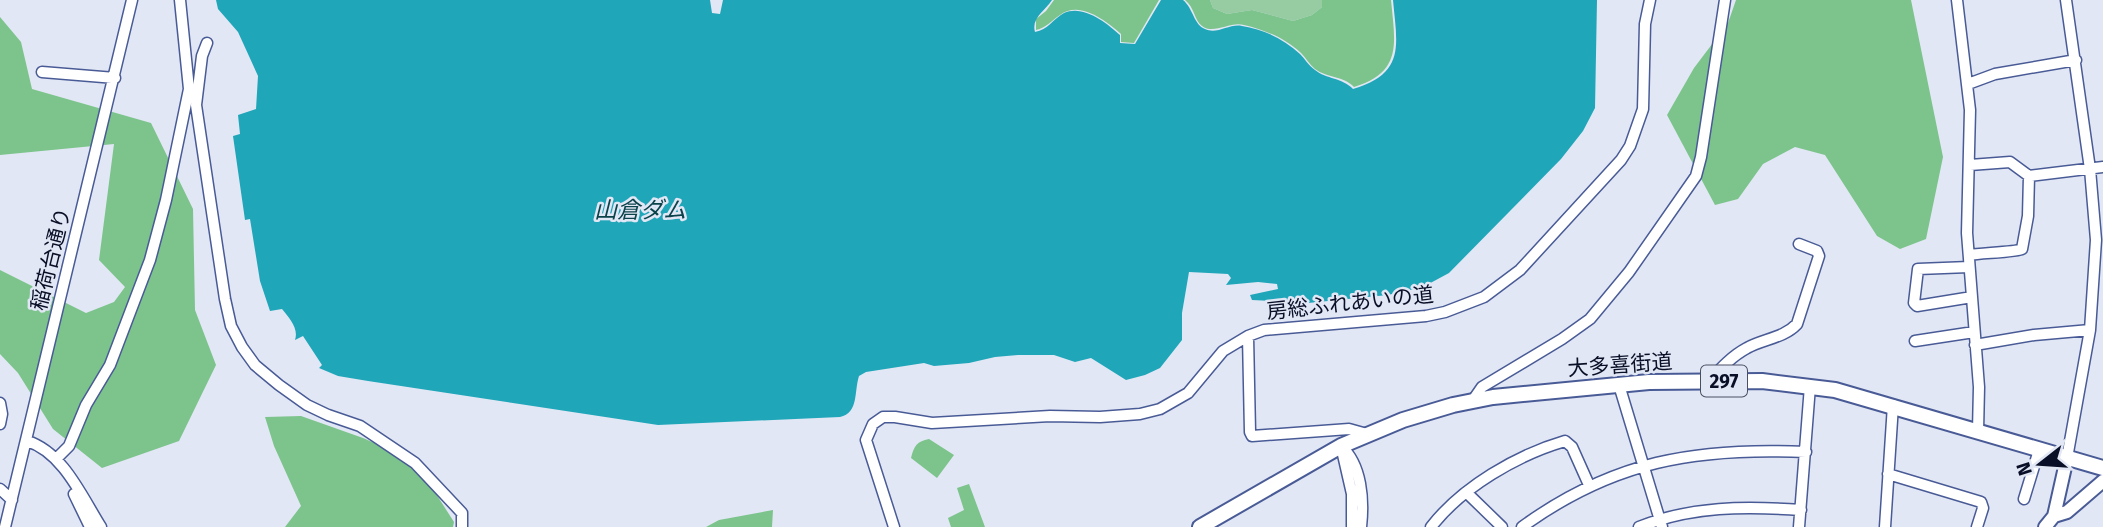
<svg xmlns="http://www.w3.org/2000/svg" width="2103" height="527" font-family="'Fira Sans','Noto Sans JP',sans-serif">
<rect width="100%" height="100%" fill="#e2e7f5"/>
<path fill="#97cba1" d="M 1210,0 L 1322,0 L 1322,7 L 1312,15 L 1293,21 L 1252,10 L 1227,14 L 1213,8 Z"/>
<path fill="#7cc48b" d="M 1054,0 L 1159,0 L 1134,43 L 1121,42 L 1121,34 C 1106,21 1080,0 1060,15 C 1052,20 1046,28 1036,30 L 1036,19 L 1046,11 Z
M 1185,0 L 1210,0 L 1213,8 L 1227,14 L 1252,10 L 1293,21 L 1312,15 L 1322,7 L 1322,0 L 1391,0 C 1395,43 1403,72 1354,87 C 1344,76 1327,78 1315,69 C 1310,65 1306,58 1301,53 C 1285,38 1265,30 1244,25 C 1230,21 1214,35 1202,26 C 1194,20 1195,8 1185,0 Z
M 1736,0 L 1911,0 L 1943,157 L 1926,239 L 1900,249 L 1877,236 L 1825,155 L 1795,147 L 1763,164 L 1738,199 L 1715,205 L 1667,115 L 1694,68 L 1728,23 Z
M 0,17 L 21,42 L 32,89 L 151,123 L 193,209 L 195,310 L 216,365 L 179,441 L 102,468 L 53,429 L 18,373 L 0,354 L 0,270 L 86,313 L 114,302 L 125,287 L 99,260 L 114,144 L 0,155 Z
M 301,416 L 363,438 L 415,461 L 454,522 L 453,527 L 285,527 L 301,506 L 274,446 L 265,417 Z
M 929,439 L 954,455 L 937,478 L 911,458 C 914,446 917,441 929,439 Z
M 969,484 L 985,527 L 951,527 L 948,518 L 964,510 L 957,488 Z
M 773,510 L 772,527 L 706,527 L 719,520 Z"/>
<path fill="#20a6b9" d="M 216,0 L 710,0 L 712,13 L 720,14 L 723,0 L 1052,0 C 1045,11 1031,18 1035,32 C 1048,30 1053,19 1064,13 C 1083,4 1107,23 1120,35 L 1120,43 L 1135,44 L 1161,0 L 1183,0 C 1193,8 1194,25 1205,29 C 1217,35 1230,23 1242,26 C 1263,29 1284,39 1300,54 C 1305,59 1309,66 1315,70 C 1326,79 1343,78 1353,89 C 1406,73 1397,45 1393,0 L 1597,0 L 1595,108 L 1583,131 L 1561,159 L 1449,273 L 1423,287 L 1388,295 L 1308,303 L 1252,300 L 1250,295 L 1278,289 L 1277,284 L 1258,282 L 1226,285 L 1231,278 L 1228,274 L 1189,272 L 1182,313 L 1182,340 L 1160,368 L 1145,375 L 1126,380 L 1091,358 L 1075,362 L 1054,355 L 1018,355 L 995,357 L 969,363 L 934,366 L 924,363 L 866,372 L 859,376 C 854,391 859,413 840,417 L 658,425 L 368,381 L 338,376 L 319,368 L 322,365 L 303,336 L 295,340 C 299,328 289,318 282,309 L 270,311 L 260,281 L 250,219 L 245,220 L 233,136 L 240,134 L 238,115 L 256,109 L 258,76 L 238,32 L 218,9 Z"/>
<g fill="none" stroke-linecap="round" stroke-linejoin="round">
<g stroke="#495b96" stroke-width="13">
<path id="minor" d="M 1957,0 L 1970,110 L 1967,233 L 1979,387 L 1978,431
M 2066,0 L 2090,169 L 2096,240 L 2090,330 L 2067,458
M 207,43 L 202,56 L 196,105 L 225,299 L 231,326 L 242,347 L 255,365 L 279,385 L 307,405 L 328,415 L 360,426 L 415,463 L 462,513 L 462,527
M 42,72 L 115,78
M 1968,84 L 1995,74 L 2076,60
M 1970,165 L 2010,162 L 2029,176 L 2103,167
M 1969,255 C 1980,253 2017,252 2022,249 L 2028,216 L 2029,176
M 1969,267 L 1918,269 L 1914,303 L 1917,306 L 1972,297
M 1248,336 L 1250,432 L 1252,436 L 1349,429 L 1367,434
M 1915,341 L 1974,332
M 1975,345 L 2034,335 L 2090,330
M 1709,381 C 1721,368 1732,356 1747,348 C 1763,339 1784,338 1797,324 L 1819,256 L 1817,251 L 1799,244
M 1619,385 L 1662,527
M 1473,400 L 1482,387 L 1562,339 L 1590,319 L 1629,272 L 1696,176 L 1701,157 L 1725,0
M 0,403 L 2,414 L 0,424
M 27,441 C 63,452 82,497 101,527
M 1341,446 C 1362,465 1364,500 1361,527
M 1341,446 L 1352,494 L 1352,527
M 56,459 L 69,446 L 86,405 L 110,365 L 150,260 L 166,200 L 189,89 L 180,0
M 1888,474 L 1981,502 L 1983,508 L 1977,527
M 0,489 L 12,500
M 1467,493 L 1502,527
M 74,494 L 90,527
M 2024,499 L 2039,450
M 5,527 L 132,0
M 894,527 L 866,440 L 873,424 L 883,417 L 895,417 L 932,423 L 1050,416 L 1100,417 L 1140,414 L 1160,409 L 1188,393 L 1223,351 L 1248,336 L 1264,330 L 1426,316 L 1445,312 L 1484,297 L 1520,270 L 1621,160 L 1630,146 L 1643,109 L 1645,24 L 1650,0
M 1431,527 C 1462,487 1517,455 1565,441 L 1572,447 L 1589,485
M 1522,527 C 1613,461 1696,447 1806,452
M 1639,527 C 1692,506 1745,506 1801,510
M 1799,527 L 1810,386
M 1885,527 L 1893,405"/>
</g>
<g stroke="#495b96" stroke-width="16">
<path id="major" d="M 2054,516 L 2067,512 L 2103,481
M 2045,527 L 2054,516 L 2067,458"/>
</g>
<g stroke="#495b96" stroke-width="18">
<path id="highway" d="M 1200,527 L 1341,446 L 1403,420 L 1453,405 L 1493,397 L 1649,382 L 1762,381 L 1835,390 L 2103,468"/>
</g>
<use href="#minor" stroke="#fff" stroke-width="10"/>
<use href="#major" stroke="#fff" stroke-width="12"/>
<use href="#highway" stroke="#fff" stroke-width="14"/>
</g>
<g text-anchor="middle" stroke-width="5" stroke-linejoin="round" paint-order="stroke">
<rect fill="#e2e7f5" stroke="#4a5064" stroke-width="2" x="1701" y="365.5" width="46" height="31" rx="5"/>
<g font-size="19" font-weight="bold" fill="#090f26">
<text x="1724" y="388">297</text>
</g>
<g font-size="21" fill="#090f26" stroke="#e2e7f5">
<text transform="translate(51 259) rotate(-76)" y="7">稲荷台通り</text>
<text transform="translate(1350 303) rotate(-6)" y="7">房総ふれあいの道</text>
<text transform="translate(1620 365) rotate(-4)" y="7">大多喜街道</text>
</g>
<g font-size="23" font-style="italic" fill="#0b434b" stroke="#e2e7f5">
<text x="640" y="218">山倉ダム</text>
</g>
</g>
<g transform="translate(2040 464) rotate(253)" stroke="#e2e7f5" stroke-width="5" paint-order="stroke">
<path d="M0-5L12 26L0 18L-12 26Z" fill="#090f26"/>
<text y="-10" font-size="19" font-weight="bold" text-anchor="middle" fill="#090f26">N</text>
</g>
</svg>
